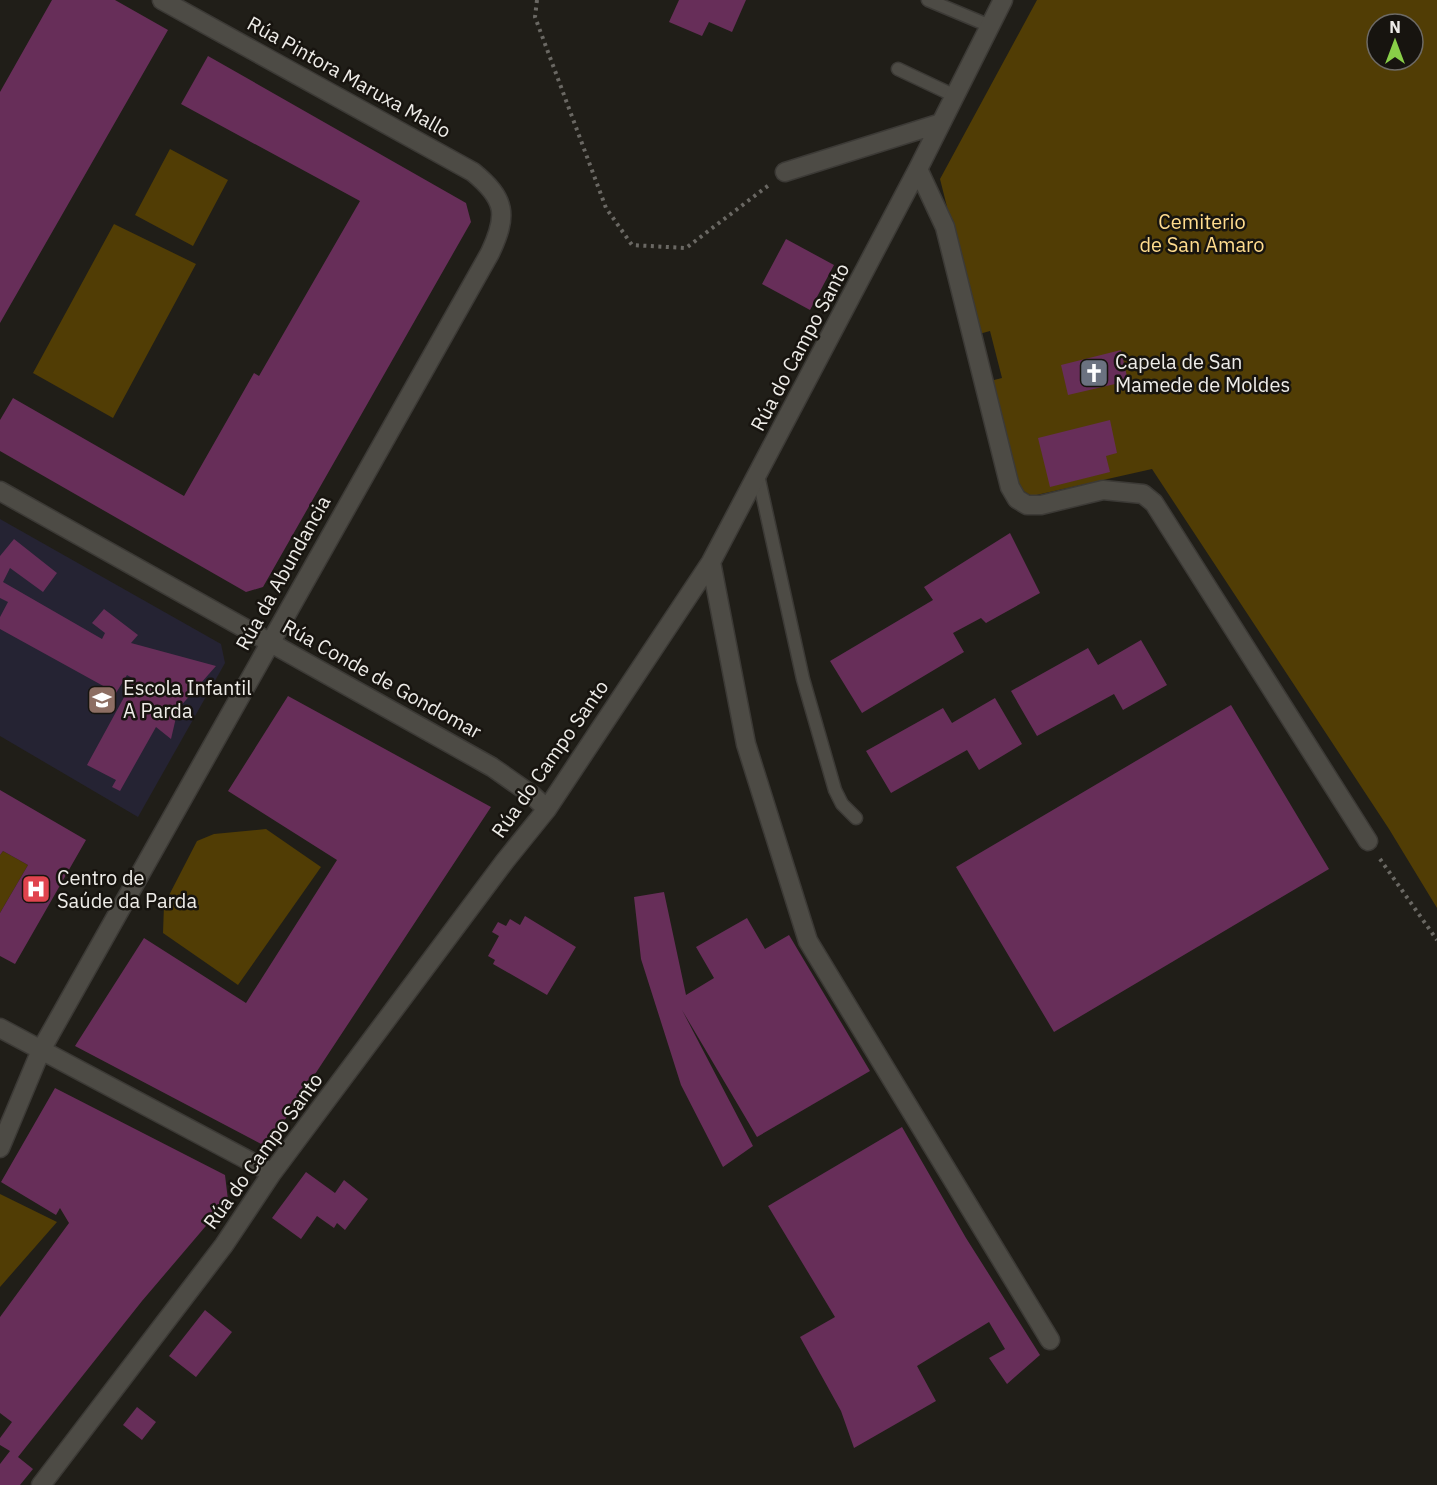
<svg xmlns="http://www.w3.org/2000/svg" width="1437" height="1485" font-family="'IBM Plex Sans',sans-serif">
<rect width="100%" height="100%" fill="#201e18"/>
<path fill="#252333" d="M 0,519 L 221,644 L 225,663 L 138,817 L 0,736 Z"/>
<path fill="#513d05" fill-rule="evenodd" d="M 1037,0 L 1437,0 L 1437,908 L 1389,829 L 1152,469 L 1032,496 L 1015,486 L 990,381 L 1002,378 L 990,331 L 979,334 L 940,179 ZM 1377,24 L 1413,24 L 1413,60 L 1377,60 Z
M 170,149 L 228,180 L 193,246 L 135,215 Z
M 114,224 L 196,264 L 113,418 L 33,373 Z
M 266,829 L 321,867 L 238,985 L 163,933 L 164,905 L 197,841 L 214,834 Z
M 3,851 L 28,865 L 0,913 L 0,855 Z
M 0,1194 L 57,1222 L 0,1287 Z"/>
<path fill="#672e59" d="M 52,0 L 115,0 L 168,30 L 0,323 L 0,92 Z
M 679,0 L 746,0 L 732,32 L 709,22 L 702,36 L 669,22 Z
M 208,56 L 466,203 L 471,222 L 263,587 L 246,592 L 0,451 L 0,420 L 13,398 L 184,496 L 254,373 L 259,376 L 360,201 L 181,104 Z
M 786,239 L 834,265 L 810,310 L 762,284 Z
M 1121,350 L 1128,381 L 1068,395 L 1061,365 Z
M 1110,420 L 1117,453 L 1106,456 L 1110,472 L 1050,487 L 1038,438 Z
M 1010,533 L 1040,593 L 986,623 L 981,618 L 953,633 L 964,652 L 862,713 L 830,661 L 933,600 L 924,587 Z
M 14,539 L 57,573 L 43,592 L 10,568 L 3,582 L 102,639 L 105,633 L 92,623 L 104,609 L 138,635 L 131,643 L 216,666 L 178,709 L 171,739 L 156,727 L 120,791 L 112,787 L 116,780 L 87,765 L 134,679 L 127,675 L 116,693 L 0,629 L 0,617 L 8,602 L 0,598 L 0,556 Z
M 1141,640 L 1167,685 L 1123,710 L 1114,694 L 1037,736 L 1011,691 L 1088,648 L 1098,665 Z
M 288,696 L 491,807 L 267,1147 L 75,1046 L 144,938 L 246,1003 L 337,860 L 228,791 Z
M 995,698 L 1022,744 L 979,770 L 967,750 L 891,793 L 866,751 L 943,708 L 952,723 Z
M 1231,705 L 1329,869 L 1054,1032 L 956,867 Z
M 0,790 L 86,840 L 15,964 L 0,956 L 0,913 L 28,865 L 3,851 L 0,855 Z
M 664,892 L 686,995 L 714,978 L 696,947 L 747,918 L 765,949 L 789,935 L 870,1071 L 757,1137 L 682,1010 L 753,1146 L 723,1167 L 681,1085 L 641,959 L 634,897 Z
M 525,916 L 576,947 L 547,995 L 493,964 L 495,960 L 488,956 L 499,936 L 492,932 L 498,922 L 506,926 L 510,919 L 520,925 Z
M 55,1088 L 225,1175 L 228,1200 L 142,1301 L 18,1457 L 33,1469 L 20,1485 L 0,1485 L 0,1464 L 10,1451 L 0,1445 L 0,1438 L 12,1422 L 0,1413 L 0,1317 L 69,1223 L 60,1208 L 56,1215 L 1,1182 Z
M 902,1127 L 966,1238 L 1040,1355 L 1007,1384 L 989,1358 L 1005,1349 L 989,1322 L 917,1366 L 936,1401 L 854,1448 L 841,1411 L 800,1337 L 835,1317 L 768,1206 Z
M 306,1172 L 335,1193 L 344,1180 L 368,1199 L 345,1230 L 337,1223 L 334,1228 L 317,1216 L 301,1239 L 272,1218 Z
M 205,1310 L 232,1332 L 196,1377 L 169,1356 Z
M 137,1407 L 156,1422 L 142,1440 L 123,1425 Z"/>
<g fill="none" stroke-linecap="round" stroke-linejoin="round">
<g stroke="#3c3a36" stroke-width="15">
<path id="lane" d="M 928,0 L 990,26
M 898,69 L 955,96
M 758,475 L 803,679 L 835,790 L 842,804 L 856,818"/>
</g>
<g stroke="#3c3a36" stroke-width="21">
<path id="street" d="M 918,169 L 945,227 L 1010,487 L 1017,499 L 1027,505 L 1041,505 L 1103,490 L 1143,494 L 1154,503 L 1368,841
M 785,172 L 941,123
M 0,491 L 492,767 L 532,795 L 547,809
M 711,562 L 746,744 L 808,941 L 1050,1340
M 0,1028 L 272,1173
M 0,1148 L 41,1050 L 490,253 C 508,215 506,199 473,172 L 162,0
M 41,1485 L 224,1245 L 272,1173 L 505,861 L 547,809 L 711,562 L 918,169 L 1003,0"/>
</g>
<path stroke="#6a6863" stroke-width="4" stroke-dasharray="3 4.5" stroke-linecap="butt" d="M 537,0 L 535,17 L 606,208 L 632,245 L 686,248 L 769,185
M 1380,859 L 1437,940"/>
<use href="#lane" stroke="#4d4b45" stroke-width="12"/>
<use href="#street" stroke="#4d4b45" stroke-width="18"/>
</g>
<defs>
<g id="church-square" transform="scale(1.5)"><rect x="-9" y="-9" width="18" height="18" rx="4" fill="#6b7280" stroke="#17140f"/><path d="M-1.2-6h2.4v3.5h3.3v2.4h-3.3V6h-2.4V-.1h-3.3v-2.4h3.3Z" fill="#fff"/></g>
<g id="school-square" transform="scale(1.5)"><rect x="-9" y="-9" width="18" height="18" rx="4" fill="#8d6e63" stroke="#17140f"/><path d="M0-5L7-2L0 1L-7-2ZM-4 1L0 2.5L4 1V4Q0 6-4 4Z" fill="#fff"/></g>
<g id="hospital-square" transform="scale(1.5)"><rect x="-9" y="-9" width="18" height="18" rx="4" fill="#e0444e" stroke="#17140f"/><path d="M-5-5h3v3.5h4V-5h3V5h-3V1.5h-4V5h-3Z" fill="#fff"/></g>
</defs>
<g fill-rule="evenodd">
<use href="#church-square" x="1094" y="373"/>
<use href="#school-square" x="102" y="700"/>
<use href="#hospital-square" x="36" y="889"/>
</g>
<g text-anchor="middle" stroke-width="5" stroke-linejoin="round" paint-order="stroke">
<g font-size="20" fill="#eeece8" stroke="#17140f">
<text transform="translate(349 77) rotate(29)" y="7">Rúa Pintora Maruxa Mallo</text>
<text transform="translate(800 347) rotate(-62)" y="7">Rúa do Campo Santo</text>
<text transform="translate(283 573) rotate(-61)" y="7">Rúa da Abundancia</text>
<text transform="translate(382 679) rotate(29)" y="7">Rúa Conde de Gondomar</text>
<text transform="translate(550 759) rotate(-55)" y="7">Rúa do Campo Santo</text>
<text transform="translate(263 1151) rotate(-54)" y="7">Rúa do Campo Santo</text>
</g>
<g font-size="20" fill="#ffdc8e" stroke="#17140f">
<text x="1202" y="229">Cemiterio<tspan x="1202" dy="23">de San Amaro</tspan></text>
</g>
<g font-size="20" fill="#eeece8" stroke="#17140f" text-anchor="start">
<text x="1115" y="369">Capela de San<tspan x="1115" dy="23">Mamede de Moldes</tspan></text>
<text x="123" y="695">Escola Infantil<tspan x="123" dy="23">A Parda</tspan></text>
<text x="57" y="885">Centro de<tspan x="57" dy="23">Saúde da Parda</tspan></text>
</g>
</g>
<g transform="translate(1395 42)"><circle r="28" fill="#17140f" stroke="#6d6a66" stroke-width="1.5"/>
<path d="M0-4.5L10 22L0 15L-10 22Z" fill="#89cf48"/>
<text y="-9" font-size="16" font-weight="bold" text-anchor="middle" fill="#eeece8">N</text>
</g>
</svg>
